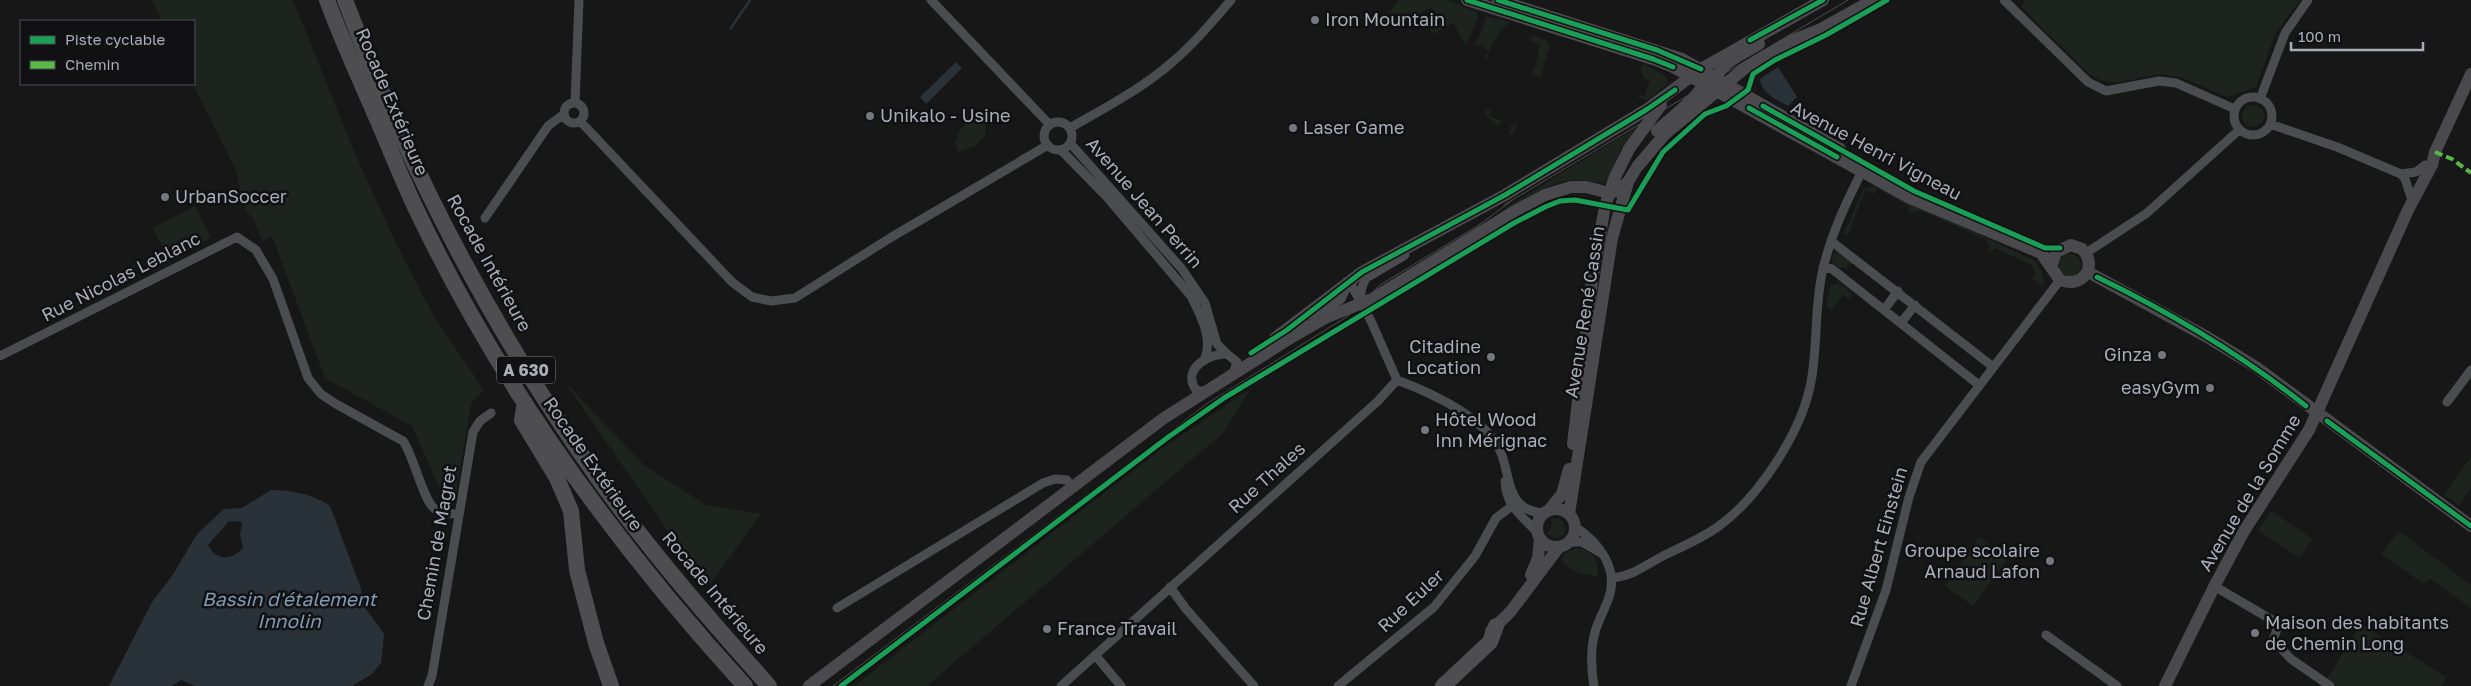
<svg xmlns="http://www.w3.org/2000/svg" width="2471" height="686" font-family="'Golos Text',sans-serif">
<rect width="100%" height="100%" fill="#171717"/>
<path fill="#1d241e" d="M 151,0 L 293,0 L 356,156 L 395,241 L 433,315 L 484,390 L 471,404 L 456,493 L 439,487 L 412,426 L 325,378 L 272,236 L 262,241 L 254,220 L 246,211 L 235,168 L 193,84 L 194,21 L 162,21 Z
M 1399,0 L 1446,0 L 1477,12 L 1478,17 L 1466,45 L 1453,23 L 1434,34 L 1430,30 L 1429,22 L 1437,16 L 1431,7 L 1396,28 L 1391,27 L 1386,16 Z
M 2026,0 L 2300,0 L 2276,32 L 2256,87 L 2228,97 C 2210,91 2192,80 2174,76 C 2142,69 2119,94 2089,74 L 2021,7 Z
M 1487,16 L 1510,22 L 1500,31 L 1497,39 L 1494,39 L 1486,60 L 1484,57 L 1489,52 L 1481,44 L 1477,47 L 1476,44 Z
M 1533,35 L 1547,41 L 1550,46 L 1540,77 L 1532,75 L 1539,54 L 1537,53 L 1540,44 L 1530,41 Z
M 1643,64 L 1663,74 L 1668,80 L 1666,85 L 1647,100 L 1637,97 L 1639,94 L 1645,96 L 1650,80 L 1644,78 L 1640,68 Z
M2242 116a11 11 0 1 1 22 0a11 11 0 1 1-22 0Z
M 1798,108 L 1837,131 L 1837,132 L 1830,134 L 1793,114 Z
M 1486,109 L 1491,110 L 1489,116 L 1513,126 L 1518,118 L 1513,135 L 1508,135 L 1512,128 L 1503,121 L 1498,126 L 1485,115 Z
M 980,111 L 987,117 L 985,136 L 976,145 L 958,152 L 955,143 L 960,129 Z
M 1639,126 L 1625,147 L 1621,148 L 1609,179 L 1605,183 C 1593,183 1582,179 1570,180 C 1543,184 1521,204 1497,215 L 1510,205 Z
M 1877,186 L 2035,261 L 2042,271 L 2044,287 L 2032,278 L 2036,273 L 2031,265 L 1995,248 L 1989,253 L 1989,244 L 1985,239 L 1921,211 L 1908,213 L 1910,207 L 1877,188 L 1874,194 L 1865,190 L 1848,235 L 1844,233 L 1864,188 Z
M 195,206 L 211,238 L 169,260 L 153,228 Z
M 1839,252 L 1856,264 L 1848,264 L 1847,268 L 1839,268 C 1833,263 1829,260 1834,253 Z
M2059 265a11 11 0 1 1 22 0a11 11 0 1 1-22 0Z
M 1840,284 L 1853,294 L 1849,299 L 1843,295 L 1831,310 L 1826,306 L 1830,285 Z
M 564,381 L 644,465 L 706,505 L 761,514 L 711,583 L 670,534 Z
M 1250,389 L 1224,432 L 929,684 L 930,686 L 854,686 L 1160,450 Z
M 2471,456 L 2471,488 L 2459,505 L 2444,495 Z
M 2271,511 L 2313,539 L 2300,558 L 2258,530 Z
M 1555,518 L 1562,520 L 1566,529 L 1563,536 L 1554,539 L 1546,533 L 1550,531 L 1552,523 L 1550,519 Z
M 2399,531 L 2471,585 L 2471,608 L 2430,579 L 2424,584 L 2381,554 Z
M 1979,537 L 2008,558 L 1973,606 L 1945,586 Z
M 1578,548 C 1591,550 1601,562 1597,576 L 1579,573 L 1564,564 L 1562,559 L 1565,553 Z
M 2361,624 L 2446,677 L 2441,686 L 2337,686 L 2327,679 Z"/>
<path fill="#2a3239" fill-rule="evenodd" d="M 956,62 L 962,68 L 926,104 L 920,97 Z
M 1778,67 L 1797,97 L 1788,106 C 1777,100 1761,93 1760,79 Z
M 271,490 C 291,490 313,494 330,506 L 360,586 L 366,609 L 384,634 L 381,663 L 372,674 L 352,686 L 195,686 L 181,680 L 172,686 L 109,686 L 152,602 L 172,576 L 197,534 L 224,509 L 242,508 ZM 229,521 L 242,522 L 240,535 L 243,548 C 231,560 217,562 208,545 Z"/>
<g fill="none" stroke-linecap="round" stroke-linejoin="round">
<path stroke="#2a3239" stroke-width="2.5" d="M 731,28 L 750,0"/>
<path stroke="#4b4c50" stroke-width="9" d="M 931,0 L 1050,125
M 2004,0 L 2088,82 L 2106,91 L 2159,81 L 2176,83 L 2235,109
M2234 116a19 19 0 1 1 38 0a19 19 0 1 1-38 0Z
M 2260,99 L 2285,33 L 2308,0
M 575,103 L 579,0
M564 113a10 10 0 1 1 20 0a10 10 0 1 1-20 0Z
M 580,121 L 732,282 L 752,297 L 771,301 L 795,298 L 890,238 L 1048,145
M1044 136a14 14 0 1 1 28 0a14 14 0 1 1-28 0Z
M 2270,124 L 2337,147 L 2401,174 L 2416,172 L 2425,165
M 1070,128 C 1104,108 1140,90 1170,64 C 1193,45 1212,22 1231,0
M 1070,143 L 1182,269 L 1205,303 L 1217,344 L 1227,354
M 1061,150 L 1107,197 L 1191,296 C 1200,314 1213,338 1205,358
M 2401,174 L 2405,179 L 2411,197
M 485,218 L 548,126 L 564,114
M 1831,241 L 1992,366
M 2086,253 L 2147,213 L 2239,130
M 1823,267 L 1832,269 L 1979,385
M 1360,299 L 1362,287 L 1366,278 L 1405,255
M 1884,310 L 1898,291
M 1314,318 L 1341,299 L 1348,284
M 1901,323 L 1915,305
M 0,356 L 237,237 L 256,250 L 273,279 L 308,378 L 321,394 L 336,404 L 403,441 C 414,456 423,501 435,509 C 441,513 452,513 459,515
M 1397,380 C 1429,392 1472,411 1494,440 C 1514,466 1500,511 1544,513
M 1206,392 L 1196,390 C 1181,369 1209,353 1227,354 L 1237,362 L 1233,374
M 2447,402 L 2471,370
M 1505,481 C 1506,506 1521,515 1537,532
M 1574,526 C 1599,542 1620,569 1608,600 C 1604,611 1598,621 1595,632 C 1590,650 1591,668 1594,686
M 1569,542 L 1582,542 L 1601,553
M 1612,578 C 1635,576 1649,562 1669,553 C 1686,545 1704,537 1719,526 C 1760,496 1802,431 1811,382 C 1818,345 1814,306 1823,269 C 1831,234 1846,203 1862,171
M 2214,586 L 2279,624 L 2273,640 L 2291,659 L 2330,686
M 1170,587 L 1186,609 L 1254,686
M 837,608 L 1043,483 L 1055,479 L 1067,480 L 1072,487
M 2046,635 L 2117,686
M 1095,655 L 1121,686
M 428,686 L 432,676 L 473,432 L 480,421 L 491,413
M 1061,686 L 1378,401 L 1397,380 L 1371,321 L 1349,281
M 1338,686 L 1434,607 L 1475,556 L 1496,518 L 1512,506
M 1851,686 L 1886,590 L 1909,497 L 1921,462 L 2060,280"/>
<path stroke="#4a4a4e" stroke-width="12" d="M 1467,0 L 1653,59 L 1673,67 L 1910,198 L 2041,253 L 2060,280 C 2082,289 2099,266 2082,249 L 2071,245 L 2056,252 L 2051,267
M 1498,0 L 1682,59 L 1840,149
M 1715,87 C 1714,64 1744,54 1759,44
M 1657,131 C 1668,119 1706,93 1705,78
M 2088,272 L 2207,337 L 2256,367 L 2471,526
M 1275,338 L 1362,272 L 1505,195 L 1646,110 L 1701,69 L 1823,0
M 1573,444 L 1592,281 L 1605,206 L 1615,177 L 1629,149 L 1661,105
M1537 528a19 19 0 1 1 38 0a19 19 0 1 1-38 0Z
M 1549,510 L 1562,494 L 1569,469
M 1569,514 L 1612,238 L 1628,182 L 1637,167 L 1665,134 L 1745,68 L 1793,40 L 1821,29 L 1873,0
M 1531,575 L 1538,558 L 1540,539
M 1491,631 L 1511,611 L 1559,547
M 809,686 L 1164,418 L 1292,337 L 1325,318 L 1372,299 L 1515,211 L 1545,195 L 1571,187 L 1586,187 L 1609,193 L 1617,191 L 1628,182
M 2165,686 L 2216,583 L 2244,531 L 2309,430 L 2408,210 L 2432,165 L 2435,152 L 2471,74"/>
<path stroke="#4e4e51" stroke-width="16" d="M 327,0 C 341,38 358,75 374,112 C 389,146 402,180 418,213 C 500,385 617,546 745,686
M 345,0 C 405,159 483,311 579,451 C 636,535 702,611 769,686
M 525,403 L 522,420 L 557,478 L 571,511 L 577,570 L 596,643 L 611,686
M 1443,686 L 1490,642 L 1496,626"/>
<path stroke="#4b4c4f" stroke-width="1" d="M 1504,205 L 1848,0
M 833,686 L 1208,403 L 1348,316 L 1380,285 L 1479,225 L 1510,202"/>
<path stroke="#58b947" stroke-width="4" stroke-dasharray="8 4" stroke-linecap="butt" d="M 2435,152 L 2452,159 L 2471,173"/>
<g stroke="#111113" stroke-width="8">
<path id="cycleway" d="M 1467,0 L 1653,59 L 1673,67
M 1498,0 L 1657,50 L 1701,69
M 1750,40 L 1823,0
M 1763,106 L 1914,191 L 2045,248 L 2060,248
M 1749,108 L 1837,157
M 2097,277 C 2171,313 2242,355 2306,406
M 1251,353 L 1287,330 L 1362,272 L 1505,195 L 1646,110 L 1675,90
M 2327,421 L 2471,526
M 841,686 L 1167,438 L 1224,398 L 1514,223 L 1545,207 L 1560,201 L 1575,200 L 1628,210 L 1663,152 L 1705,114 L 1726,106 L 1748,90 L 1753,74 L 1775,60 L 1826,35 L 1887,0"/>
</g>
<use href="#cycleway" stroke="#1a9f57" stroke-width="5"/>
</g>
<g fill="#757880" stroke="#111113" stroke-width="2">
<circle cx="1315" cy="20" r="5"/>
<circle cx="870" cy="116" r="5"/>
<circle cx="1293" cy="128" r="5"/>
<circle cx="165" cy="197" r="5"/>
<circle cx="2162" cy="355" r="5"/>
<circle cx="1491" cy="357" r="5"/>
<circle cx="2210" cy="388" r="5"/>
<circle cx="1425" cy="430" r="5"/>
<circle cx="2050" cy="561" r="5"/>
<circle cx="1047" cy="629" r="5"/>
<circle cx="2255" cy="633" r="5"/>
</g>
<g text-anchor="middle" stroke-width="5" stroke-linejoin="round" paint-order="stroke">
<rect fill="#111113" stroke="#7b7e86" stroke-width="1" x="497" y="356.5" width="58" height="27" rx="4"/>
<g font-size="16" font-weight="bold" fill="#a8adb8">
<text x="526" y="376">A 630</text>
</g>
<g font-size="18" fill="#a8adb8" stroke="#111113" text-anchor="start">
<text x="1325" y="26">Iron Mountain</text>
<text x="880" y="122">Unikalo - Usine</text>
<text x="1303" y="134">Laser Game</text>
<text x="175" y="203">UrbanSoccer</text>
<text x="1481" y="353" text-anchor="end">Citadine<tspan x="1481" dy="21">Location</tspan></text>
<text x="2152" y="361" text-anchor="end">Ginza</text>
<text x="2200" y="394" text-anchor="end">easyGym</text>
<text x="1435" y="426">Hôtel Wood<tspan x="1435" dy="21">Inn Mérignac</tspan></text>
<text x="2040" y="557" text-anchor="end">Groupe scolaire<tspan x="2040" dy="21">Arnaud Lafon</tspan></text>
<text x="2265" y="629">Maison des habitants<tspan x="2265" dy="21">de Chemin Long</tspan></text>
<text x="1057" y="635">France Travail</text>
</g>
<g font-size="18" fill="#a8adb8" stroke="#111113">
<text transform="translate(392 102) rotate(67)" y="6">Rocade Extérieure</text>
<text transform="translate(1876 151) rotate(28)" y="6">Avenue Henri Vigneau</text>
<text transform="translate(1144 203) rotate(49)" y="6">Avenue Jean Perrin</text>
<text transform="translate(489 263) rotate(61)" y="6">Rocade Intérieure</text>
<text transform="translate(121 277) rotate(-27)" y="6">Rue Nicolas Leblanc</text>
<text transform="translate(1585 312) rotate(-81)" y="6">Avenue René Cassin</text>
<text transform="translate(593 464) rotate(55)" y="6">Rocade Extérieure</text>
<text transform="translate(1267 478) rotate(-42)" y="6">Rue Thales</text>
<text transform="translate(2250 493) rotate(-59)" y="6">Avenue de la Somme</text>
<text transform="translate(437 543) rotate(-80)" y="6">Chemin de Magret</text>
<text transform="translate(1879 547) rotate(-74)" y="6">Rue Albert Einstein</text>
<text transform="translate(715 593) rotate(50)" y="6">Rocade Intérieure</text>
<text transform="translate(1411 601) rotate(-43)" y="6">Rue Euler</text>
</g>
<g font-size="19" font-style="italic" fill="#7f9bb3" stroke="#111113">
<text x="289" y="606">Bassin d'étalement<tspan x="289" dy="22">Innolin</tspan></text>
</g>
</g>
<rect x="20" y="20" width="175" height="65" fill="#111113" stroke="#4d4f55"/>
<rect x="30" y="36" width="25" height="8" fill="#1a9f57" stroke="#4d4f55"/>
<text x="65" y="45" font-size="15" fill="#a8adb8">Piste cyclable</text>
<rect x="30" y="61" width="25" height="8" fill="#58b947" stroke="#4d4f55"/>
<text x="65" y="70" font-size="15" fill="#a8adb8">Chemin</text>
<path d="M2291 42v8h132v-8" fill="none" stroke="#a8adb8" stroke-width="2.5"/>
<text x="2298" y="42" font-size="15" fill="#a8adb8" stroke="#111113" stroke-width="4" paint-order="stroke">100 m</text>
</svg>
